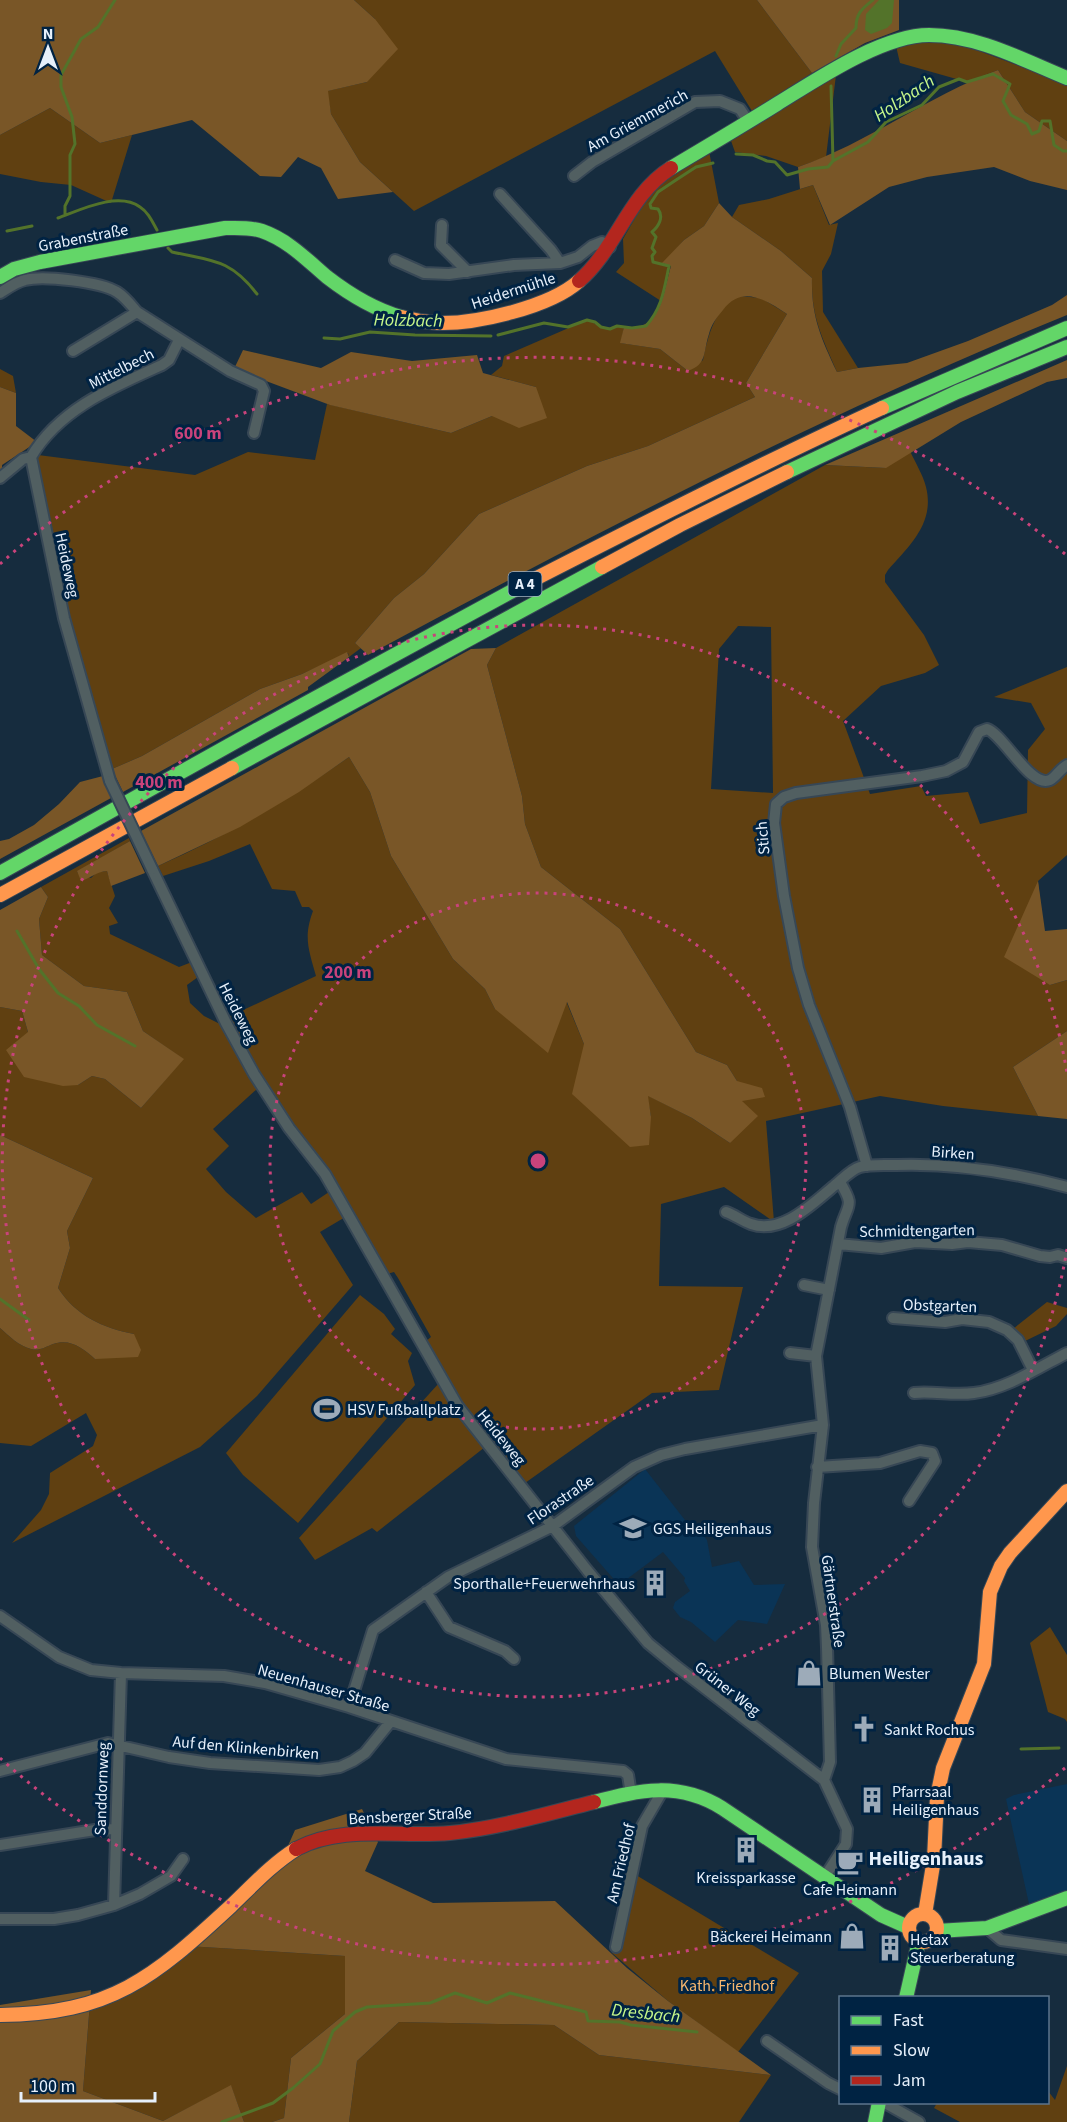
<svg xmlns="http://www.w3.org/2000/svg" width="1067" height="2122" font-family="'Source Sans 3',sans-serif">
<rect width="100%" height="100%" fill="#162c3e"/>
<path fill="#0a3456" d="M 645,1469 L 692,1529 L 701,1532 L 707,1540 L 712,1567 L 739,1561 L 754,1585 L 785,1584 L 767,1624 L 738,1620 L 715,1642 L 691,1622 L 680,1617 L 673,1608 L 675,1602 L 690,1591 L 684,1581 L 685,1578 L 663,1552 L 619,1585 L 576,1536 L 574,1526 Z
M 1067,1784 L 1067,1891 L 1029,1904 L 1006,1799 L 1014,1795 Z"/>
<path fill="#604011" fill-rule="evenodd" d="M 354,0 L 757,0 L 812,73 L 752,111 L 715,51 L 414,211 L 360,162 L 331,114 L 327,91 L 367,82 L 375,19 Z
M 923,41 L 958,43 L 1067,84 L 1067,141 L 1025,112 L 998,70 L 967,82 L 900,63 L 896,46 Z
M 836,75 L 826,157 L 798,167 L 766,156 L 735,152 L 730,138 Z
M 50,108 L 100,143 L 132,135 L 111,203 L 71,185 L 41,182 L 0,174 L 0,135 Z
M 709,151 L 719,203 L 704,226 L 684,240 L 663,264 L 671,265 L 661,301 L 616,272 L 624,263 L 623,239 L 651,190 Z
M 813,185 L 829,225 L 838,223 L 831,254 L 822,271 L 823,312 L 858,368 L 837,372 C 822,337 811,317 812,278 L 781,251 L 732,217 L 739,205 L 769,199 Z
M 739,296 L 761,298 L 787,314 L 746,383 L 755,397 L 648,446 L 587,466 L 479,514 L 424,574 L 394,598 L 355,643 L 361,648 L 349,657 L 348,653 L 302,674 L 260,689 L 142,756 L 112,769 L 69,622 L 37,463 L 38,455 L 195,475 L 248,452 L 315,460 L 327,404 L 451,433 L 492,416 L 536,387 L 491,375 L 502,366 L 504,356 L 587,320 C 594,322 600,328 607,328 C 614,328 617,326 624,327 L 621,343 L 660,349 L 688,371 L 703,360 C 708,336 715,307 739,296 Z
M 0,369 L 13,376 L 16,393 L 0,387 Z
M 910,451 C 915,462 923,475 926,487 C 935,523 910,545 888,570 L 885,575 L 885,582 L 924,635 L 939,665 L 925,673 L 881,686 L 843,721 L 870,794 L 921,786 L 926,796 L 968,792 L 980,824 L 1027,813 L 1028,750 L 1045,729 L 1031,703 L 994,697 L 1067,667 L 1067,855 L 1038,881 L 1050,985 L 1067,980 L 1067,1031 L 1013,1067 L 1038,1116 L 943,1106 L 880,1096 L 766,1121 L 774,1222 L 724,1187 L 661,1204 L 659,1286 L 743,1287 L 719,1390 L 652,1393 L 525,1483 L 491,1443 L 447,1383 L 425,1342 L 431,1337 L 398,1278 L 394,1272 L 387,1274 L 337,1183 L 320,1158 L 297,1132 L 274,1101 L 228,1017 L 316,976 C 309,950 303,938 313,911 L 309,907 L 302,907 L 295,891 L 272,889 L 250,844 L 209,861 L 163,876 L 158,866 C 226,836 288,800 349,757 L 370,792 L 391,856 L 453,959 L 485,989 L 495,1009 L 566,1001 L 584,1044 L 651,1117 L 647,1095 L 692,1118 L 730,1143 L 741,1101 L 737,1081 L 727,1065 L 696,1052 L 620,929 L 541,867 L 525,824 L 522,796 L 487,665 L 496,648 L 825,465 L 885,468 ZM 738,626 L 771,627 L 773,793 L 711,789 L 719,649 Z
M 129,838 L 130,841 L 77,872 L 91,878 L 97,872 L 107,871 L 115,896 L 109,908 L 118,923 L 109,926 L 110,934 L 179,967 L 192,962 L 198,977 L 187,985 L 190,1003 L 204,1016 L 226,1027 L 258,1088 L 213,1129 L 229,1146 L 206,1169 L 226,1192 L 256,1218 L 302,1192 L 311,1204 L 332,1190 L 347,1216 L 320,1232 L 353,1285 L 257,1396 L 200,1447 L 12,1543 L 41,1510 L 49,1494 L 50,1473 L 93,1446 L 97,1435 L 86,1413 L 31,1446 L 0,1443 L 0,1328 C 9,1336 19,1346 31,1349 C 40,1351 45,1347 53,1344 C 70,1338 83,1348 95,1359 L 134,1334 C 103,1328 76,1316 58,1288 L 70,1248 L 67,1231 L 93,1178 L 0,1135 L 0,1007 L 22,1011 L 28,1032 L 78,1085 L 92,1076 L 105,1079 L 141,1108 L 183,1059 L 143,1031 L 127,992 L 84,986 L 42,955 L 39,919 L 48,897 L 41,887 Z
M 360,1295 L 384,1314 L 395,1329 L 391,1334 L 412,1353 L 408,1361 L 415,1385 L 298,1523 L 243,1475 L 226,1453 Z
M 1047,1302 L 1067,1308 L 1067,1314 L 1056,1326 L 1023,1342 L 1013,1329 Z
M 439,1383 L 485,1447 L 377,1532 L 372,1528 L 315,1560 L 299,1538 Z
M 1050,1627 L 1067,1655 L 1067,1722 L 1065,1719 L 1048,1712 L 1030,1643 Z
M 636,1875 L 799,1973 L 738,2052 L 668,2001 L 612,1953 L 620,1944 Z
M 187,1946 L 345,1956 L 345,2014 L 291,2058 L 284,2118 L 272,2122 L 244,2122 L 231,2086 L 163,2121 L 83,2091 L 90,2003 Z
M 399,2022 L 554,2025 L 599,2055 L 771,2075 L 739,2122 L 349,2122 L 357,2061 Z
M 1067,2066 L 1067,2122 L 960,2122 L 934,2108 L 937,2103 L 1048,2102 L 1048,2091 L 1055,2100 Z"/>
<path fill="#795627" d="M 0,0 L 354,0 L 375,19 L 398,49 L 367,82 L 328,91 L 331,114 L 360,162 L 393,192 L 338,199 L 321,168 L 298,157 L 281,177 L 260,176 L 192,120 L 100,143 L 50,108 L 0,135 Z
M 757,0 L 899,0 L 899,30 L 865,43 L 812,73 Z
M 998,70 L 1025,112 L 1067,141 L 1067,190 L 1030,181 L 994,167 L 927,177 L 889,187 L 830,225 L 813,185 L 800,189 L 798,167 C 868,143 928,96 998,70 Z
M 719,203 L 732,217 L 781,251 L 812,278 C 811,316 821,338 837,372 L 858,368 L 907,363 L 968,341 L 1052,305 L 1067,295 L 1067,315 C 827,412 596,533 368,655 L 355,643 L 394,598 L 424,574 L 479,514 L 587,466 L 648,446 L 755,397 L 746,383 L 787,314 C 766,300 742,284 723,310 C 717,317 711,325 709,334 C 703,351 708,364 688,371 L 660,349 L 620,343 L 624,327 C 661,333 663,293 671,266 L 662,263 L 684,240 L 704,226 Z
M 243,350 L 321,368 L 351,352 L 412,361 L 477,355 L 483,373 L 536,387 L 547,418 L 519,428 L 492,416 L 451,433 L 330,405 L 234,369 Z
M 1067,360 L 1067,378 L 1047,382 L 961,422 L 886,468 L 825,465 Z
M 0,387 L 16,393 L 16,426 L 37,442 L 2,465 L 2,481 L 0,483 Z
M 496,648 L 487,665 L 522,796 L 525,824 L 541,867 L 620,929 L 696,1052 L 727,1065 L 737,1081 L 762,1088 L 765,1097 L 742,1101 L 758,1116 L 730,1143 L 692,1118 L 648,1096 L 651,1117 L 649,1145 L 630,1147 L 572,1094 L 584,1044 L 567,1002 L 548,1053 L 495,1009 L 485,989 L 453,959 L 391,856 L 370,792 L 349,757 L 299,792 L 240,827 L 158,866 L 141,831 L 471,649 Z
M 347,652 L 349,657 L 308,687 L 308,690 L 123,792 L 112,769 L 142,756 L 260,689 L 302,674 Z
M 103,776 L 111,798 L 0,859 L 0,841 L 9,839 L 34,825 L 59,804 L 80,782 Z
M 130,841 L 145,873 L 111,886 L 107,871 C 96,872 91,878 81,881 L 77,871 Z
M 1038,881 L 1045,931 L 1067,929 L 1067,980 L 1050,985 L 1004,957 Z
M 41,887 L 48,897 L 39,919 L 42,955 L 84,986 L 127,992 L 143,1031 L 184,1059 L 141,1108 L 105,1079 L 92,1076 L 78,1085 L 63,1086 L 24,1077 L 6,1050 L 28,1032 L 22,1011 L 0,1007 L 0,910 Z
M 1067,1031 L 1067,1119 L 1038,1116 L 1013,1067 Z
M 0,1135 L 93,1178 L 67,1231 L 70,1248 L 58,1288 C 76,1316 103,1328 134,1334 L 141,1350 L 138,1357 L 95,1359 C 83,1348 70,1338 53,1344 C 45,1347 40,1351 31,1349 C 19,1346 9,1336 0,1328 Z
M 362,1809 L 378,1842 L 365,1871 L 433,1903 L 555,1901 L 627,1968 L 668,2001 L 771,2075 L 599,2055 L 554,2025 L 399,2022 L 357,2061 L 349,2122 L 272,2122 L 284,2118 L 291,2058 L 345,2014 L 345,1956 L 187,1946 L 283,1857 L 295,1830 Z
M 91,1990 L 83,2091 L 163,2121 L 231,2085 L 244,2122 L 0,2122 L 0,2005 Z"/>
<path fill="#53732a" d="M 879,0 L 894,0 L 892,23 L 887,28 L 871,34 L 865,30 L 866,14 Z"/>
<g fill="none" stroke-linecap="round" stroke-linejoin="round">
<path stroke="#53732a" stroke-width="3" d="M 836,56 L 841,44 L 856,28 C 856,13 862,9 873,0
M 831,86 L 833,161
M 736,154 L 753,155 L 767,161 L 775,162 L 787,175 L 808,169 L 828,167 L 833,161 L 868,142 L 886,122 L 922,105 L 939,87 L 959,79 L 967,82 L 993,74 L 1010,84 L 1003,101 L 1011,115 L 1027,124 L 1032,134 L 1039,131 L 1042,121 L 1050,121 L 1054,145 L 1063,151 L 1067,151
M 65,215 L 65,206 L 70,196 L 70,155 L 75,144 L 72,117 L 61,87 L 61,75 L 81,39 L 98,27 L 115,0
M 58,218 C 80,210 118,191 140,207 C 148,212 152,221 157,230
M 7,231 L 32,226
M 168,248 L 172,252 C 213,261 230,259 257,294
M 498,335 L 544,323 L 568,327 L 587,320 L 595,322 L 601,327 L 610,329 L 617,326 L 632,328 L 646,326 C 662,308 664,290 669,266 L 653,262 L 652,256 L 655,252 L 652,248 L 656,237 L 652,232 C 659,226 664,217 658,209 L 651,208 L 650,204 L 658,192 L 676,180 L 696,167 L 713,163
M 324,338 L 340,339 L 370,332 L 415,335 L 491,336
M 17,931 L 39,969 L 58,993 L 79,1006 L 97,1025 L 135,1046
M 0,1299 L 29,1320
M 1021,1749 L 1059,1748
M 222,2122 L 273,2103 L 293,2088 L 320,2064 L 333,2031 L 355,2012 L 367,2007 L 430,2003 L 455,1993 L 487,2003 L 510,1993 L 586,2012 L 588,2021 L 620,2022 L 631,2025 L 697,2032"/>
<g stroke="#374755" stroke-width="14">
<path id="street" d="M 574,176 L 592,162 L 695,102 L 720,101 L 740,109 L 748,121
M 500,194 L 551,250 L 560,263
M 442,225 L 441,245 L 468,272
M 395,260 L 424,273 L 449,274 L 514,265 L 560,263 L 578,257 L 592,246 L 602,242 L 610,247
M 0,293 C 8,288 16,282 25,280 C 43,275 101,282 117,292 C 125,297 131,305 137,312
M 73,351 L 137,312 L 230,371 L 261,385 L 264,391 L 254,433
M 0,478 L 23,459 L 31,457
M 110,781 L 64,618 L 31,457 C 59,409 113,387 162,365 L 169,360 L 179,340
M 152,869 L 226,1023 L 254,1074 L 289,1128 L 325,1174 L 457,1405 L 587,1570 L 648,1643 L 676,1666 L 824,1780 L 847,1829 L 846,1844 L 824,1878
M 867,1166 L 850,1107 L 809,1005 L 798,968 L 784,896 L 774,823 L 776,804 L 784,797 L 796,793 L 922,776 L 946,771 L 963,762 L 979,732 L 987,729 C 1003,734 1031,789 1050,780 C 1056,777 1060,769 1067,765
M 726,1212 C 735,1215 742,1221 751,1224 C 782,1235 812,1204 834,1186 C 842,1180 850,1170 860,1167 C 871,1164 884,1165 896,1165 C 954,1163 1011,1172 1067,1187
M 838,1244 L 881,1248 L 915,1242 L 952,1244 L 968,1242 L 1002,1245 L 1040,1256 L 1050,1257 L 1058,1255 L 1067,1258
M 804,1285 L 829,1290
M 893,1318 L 945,1322 L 962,1319 L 989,1322 L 1007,1330 L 1018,1340 L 1033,1370
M 790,1353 L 816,1356
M 914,1393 C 934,1391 954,1396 974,1393 C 1006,1389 1038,1368 1067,1353
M 817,1467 L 880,1463 L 920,1451 L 932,1453 L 935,1461 L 909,1501
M 426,1592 L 449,1627 L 505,1651 L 514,1659
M 0,1616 L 59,1657 L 91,1670 L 121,1673 L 224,1676 L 265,1683 L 349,1707 L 506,1759 L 623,1771 L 628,1775 L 631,1794
M 349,1707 L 373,1630 L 448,1577 L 553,1526 L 634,1467 L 661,1455 L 685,1449 L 823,1425
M 0,1771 L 108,1743 L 169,1757 L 210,1763 L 319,1770 L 340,1767 L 353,1761 L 365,1753 L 391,1721
M 824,1780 L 830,1762 L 827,1647 L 826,1625 L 812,1547 L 814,1503 L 823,1425 L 816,1356 L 841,1227 C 848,1203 855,1207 840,1182
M 0,1845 L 95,1830 L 115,1829
M 114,1905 L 121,1673
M 0,1919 L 54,1919 L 78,1915 L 114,1905 L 140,1894 L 171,1876 L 183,1859
M 987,1928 L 1001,1940 L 1067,1949
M 616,1947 L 642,1826 L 663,1790
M 767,2041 L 828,2083 L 840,2089
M 883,2102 L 919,2122"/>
</g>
<g stroke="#374755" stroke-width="16">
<path id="fast" d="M 671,168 C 706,147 742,126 777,104 C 816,80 882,35 929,35 C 977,35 1023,60 1067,78
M 0,277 L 14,269 L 40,262 L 225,228 C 238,228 250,227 262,231 C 288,240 307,260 327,277 C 349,294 373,309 401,317
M 882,408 L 1067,328
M 787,472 L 957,392 L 1067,347
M 232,768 L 602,567
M 0,873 L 262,727 L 527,583
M 594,1802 C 640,1790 678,1781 722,1808 L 881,1915 L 908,1927
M 937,1931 L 987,1928 L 1067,1898
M 906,1998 L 919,1941
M 875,2122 L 879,2102"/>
</g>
<g stroke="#374755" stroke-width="16">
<path id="slow" d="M 401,317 C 413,320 425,322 438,323 C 477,324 550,307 579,281
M 602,567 L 680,525 L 787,472
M 527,583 C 644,523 762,463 882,408
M 0,895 L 232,768
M909 1928a14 14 0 1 1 28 0a14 14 0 1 1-28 0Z
M 925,1914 L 934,1859 L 937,1797 L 943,1768 L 984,1664 L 990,1592 L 1001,1566 L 1010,1553 L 1067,1491
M 0,2015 C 111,2014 153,1978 231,1906 C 252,1886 271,1865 296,1849"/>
</g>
<g stroke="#374755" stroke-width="16">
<path id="jam" d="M 579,281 C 617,248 628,195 671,168
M 296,1849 C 343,1824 399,1838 450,1833 C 499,1828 546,1814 594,1802"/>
</g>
<use href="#street" stroke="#515f61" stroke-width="10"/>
<use href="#fast" stroke="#63d668" stroke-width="14"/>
<use href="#slow" stroke="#ff974d" stroke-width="14"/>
<use href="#jam" stroke="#b3261e" stroke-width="14"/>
<g stroke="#374755" stroke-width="14" stroke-linecap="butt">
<path id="street-bridge" d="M 110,781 L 152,869"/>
</g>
<use href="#street-bridge" stroke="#515f61" stroke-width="10"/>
</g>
<g fill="none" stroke="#c9437b" stroke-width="3" stroke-dasharray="3 6">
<circle cx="538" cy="1161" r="268"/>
<path d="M1067 1249A536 536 0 1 1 1067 1073"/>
<path d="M1065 1768A804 804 0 0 1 0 1758M0 564A804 804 0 0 1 1065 554"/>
</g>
<defs>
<g id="stadium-bare" transform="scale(2.07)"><path d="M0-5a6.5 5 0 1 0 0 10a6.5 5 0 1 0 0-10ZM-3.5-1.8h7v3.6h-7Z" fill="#9dabb9" stroke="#002343" stroke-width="2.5" paint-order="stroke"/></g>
<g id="school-bare" transform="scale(2.07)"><path d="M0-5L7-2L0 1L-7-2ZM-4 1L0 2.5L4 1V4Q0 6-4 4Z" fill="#9dabb9" stroke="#002343" stroke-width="2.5" paint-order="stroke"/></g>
<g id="building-bare" transform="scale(2.07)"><path d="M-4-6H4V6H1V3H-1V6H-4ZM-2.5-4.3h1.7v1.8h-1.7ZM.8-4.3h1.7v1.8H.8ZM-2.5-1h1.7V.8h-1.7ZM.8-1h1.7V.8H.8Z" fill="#9dabb9" stroke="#002343" stroke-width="2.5" paint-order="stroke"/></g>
<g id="shop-bare" transform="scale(2.07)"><path d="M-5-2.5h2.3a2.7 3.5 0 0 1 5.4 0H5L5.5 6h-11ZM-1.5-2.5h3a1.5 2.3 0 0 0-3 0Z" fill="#9dabb9" stroke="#002343" stroke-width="2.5" paint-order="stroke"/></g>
<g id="church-bare" transform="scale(2.07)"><path d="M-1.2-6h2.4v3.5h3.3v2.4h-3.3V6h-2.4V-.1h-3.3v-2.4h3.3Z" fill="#9dabb9" stroke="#002343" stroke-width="2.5" paint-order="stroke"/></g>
<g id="cafe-bare" transform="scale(2.07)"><path d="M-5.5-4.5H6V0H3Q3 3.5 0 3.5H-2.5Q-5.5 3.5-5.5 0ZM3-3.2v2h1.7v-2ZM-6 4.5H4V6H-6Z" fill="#9dabb9" stroke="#002343" stroke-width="2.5" paint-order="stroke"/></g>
</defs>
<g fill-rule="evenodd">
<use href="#stadium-bare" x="327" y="1409"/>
<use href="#school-bare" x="633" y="1528"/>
<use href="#building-bare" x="655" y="1583"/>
<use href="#shop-bare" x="809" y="1673"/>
<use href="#church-bare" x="864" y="1729"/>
<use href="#building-bare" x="872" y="1800"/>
<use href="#building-bare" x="746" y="1850"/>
<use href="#cafe-bare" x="850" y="1862"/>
<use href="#shop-bare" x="852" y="1936"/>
<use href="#building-bare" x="890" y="1948"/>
</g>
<g text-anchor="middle" stroke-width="6" stroke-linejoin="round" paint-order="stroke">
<rect fill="#002343" stroke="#a1b2c4" stroke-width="1.5" x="508.5" y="572" width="33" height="24" rx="4.5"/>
<g font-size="15" font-weight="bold" fill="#e6f0fb">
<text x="525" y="589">A 4</text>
</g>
<g font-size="16" fill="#e6f0fb" stroke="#002343">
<text transform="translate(637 120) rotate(-29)" y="6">Am Griemmerich</text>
<text transform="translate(83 237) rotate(-11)" y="6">Grabenstraße</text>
<text transform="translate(513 290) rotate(-18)" y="6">Heidermühle</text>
<text transform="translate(121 368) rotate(-27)" y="6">Mittelbech</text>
<text transform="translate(68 565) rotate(78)" y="6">Heideweg</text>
<text transform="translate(762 838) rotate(-95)" y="6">Stich</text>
<text transform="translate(239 1013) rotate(63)" y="6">Heideweg</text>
<text transform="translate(953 1152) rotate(4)" y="6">Birken</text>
<text transform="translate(917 1230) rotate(-1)" y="6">Schmidtengarten</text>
<text transform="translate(940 1305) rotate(2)" y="6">Obstgarten</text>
<text transform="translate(502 1437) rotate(51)" y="6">Heideweg</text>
<text transform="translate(560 1499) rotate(-34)" y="6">Florastraße</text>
<text transform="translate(834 1601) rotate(82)" y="6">Gärtnerstraße</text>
<text transform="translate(324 1687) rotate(16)" y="6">Neuenhauser Straße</text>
<text transform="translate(728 1688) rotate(38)" y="6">Grüner Weg</text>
<text transform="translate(246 1747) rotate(5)" y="6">Auf den Klinkenbirken</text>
<text transform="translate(101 1789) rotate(-88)" y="6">Sanddornweg</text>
<text transform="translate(410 1815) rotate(-3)" y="6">Bensberger Straße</text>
<text transform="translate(620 1863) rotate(-77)" y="6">Am Friedhof</text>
</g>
<g font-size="16" fill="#e6f0fb" stroke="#002343" text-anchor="start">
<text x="347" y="1415">HSV Fußballplatz</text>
<text x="653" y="1534">GGS Heiligenhaus</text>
<text x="635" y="1589" text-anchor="end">Sporthalle+Feuerwehrhaus</text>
<text x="829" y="1679">Blumen Wester</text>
<text x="884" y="1735">Sankt Rochus</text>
<text x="892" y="1797">Pfarrsaal<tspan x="892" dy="18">Heiligenhaus</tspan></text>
<text x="746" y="1883" text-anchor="middle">Kreissparkasse</text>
<text x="850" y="1895" text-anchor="middle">Cafe Heimann</text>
<text x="832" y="1942" text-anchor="end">Bäckerei Heimann</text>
<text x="910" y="1945">Hetax<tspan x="910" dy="18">Steuerberatung</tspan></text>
</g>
<g font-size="16" fill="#f7b76e" stroke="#002343">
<text x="727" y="1991">Kath. Friedhof</text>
</g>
<g font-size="18" font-style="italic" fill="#c6f78a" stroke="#002343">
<text transform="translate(904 98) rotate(-34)" y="6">Holzbach</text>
<text transform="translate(408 320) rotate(1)" y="6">Holzbach</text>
<text transform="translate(646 2013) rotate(6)" y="6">Dresbach</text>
</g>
<g font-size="20" font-weight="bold" fill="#e6f0fb" stroke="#002343">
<text x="926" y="1865">Heiligenhaus</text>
</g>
</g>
<circle cx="538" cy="1161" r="9" fill="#c9437b" stroke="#002343" stroke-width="3"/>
<g font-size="18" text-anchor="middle" font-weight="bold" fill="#c9437b" stroke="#002343" stroke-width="6" stroke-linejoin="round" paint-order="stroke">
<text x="198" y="439">600 m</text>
<text x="159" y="788">400 m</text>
<text x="348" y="978">200 m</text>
</g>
<rect x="839" y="1996" width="210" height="108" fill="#002343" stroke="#5c758d" stroke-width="1.5"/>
<rect x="851" y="2016" width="30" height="9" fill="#63d668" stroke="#5c758d" stroke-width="1.5"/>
<text x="893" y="2026" font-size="18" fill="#e6f0fb">Fast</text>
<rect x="851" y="2046" width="30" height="9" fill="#ff974d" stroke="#5c758d" stroke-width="1.5"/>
<text x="893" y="2056" font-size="18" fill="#e6f0fb">Slow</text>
<rect x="851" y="2076" width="30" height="9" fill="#b3261e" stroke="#5c758d" stroke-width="1.5"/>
<text x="893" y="2086" font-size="18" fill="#e6f0fb">Jam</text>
<g transform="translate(48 48)" stroke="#002343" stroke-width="4.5" paint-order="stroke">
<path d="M0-4.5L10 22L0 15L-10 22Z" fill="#e6f0fb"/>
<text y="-9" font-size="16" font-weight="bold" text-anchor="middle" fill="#e6f0fb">N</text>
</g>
<path d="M21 2092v9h134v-9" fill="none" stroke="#e6f0fb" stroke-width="3"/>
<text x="30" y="2092" font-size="18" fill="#e6f0fb" stroke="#002343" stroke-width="4.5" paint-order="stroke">100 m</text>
</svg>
